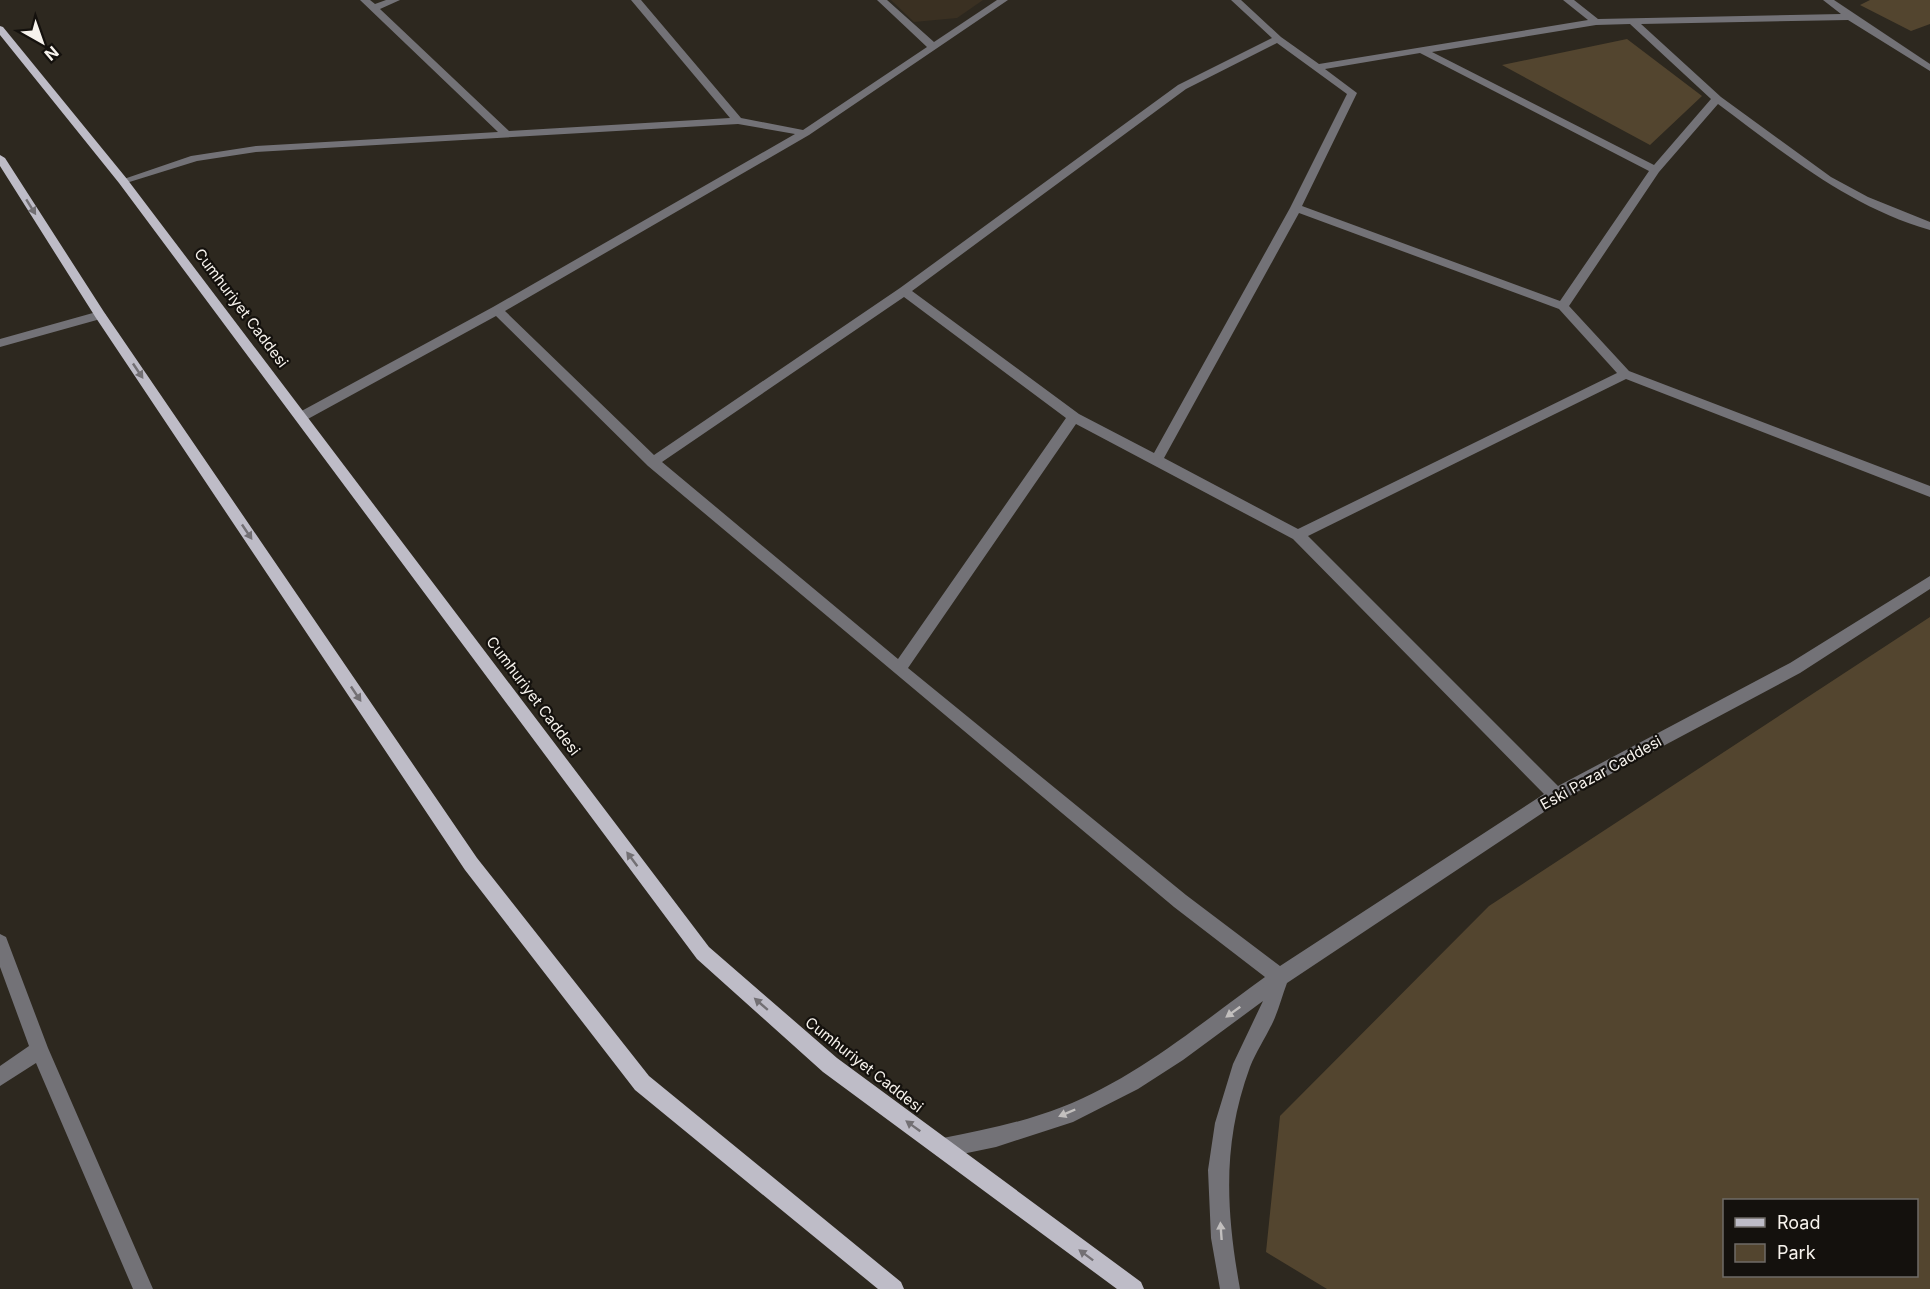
<svg xmlns="http://www.w3.org/2000/svg" width="1930" height="1289" font-family="Inter,sans-serif">
<rect width="100%" height="100%" fill="#2d281f"/>
<path fill="#3a3022" d="M 891,0 L 983,0 L 957,18 L 914,22 Z"/>
<path fill="#53452f" fill-rule="evenodd" d="M 1870,0 L 1930,0 L 1930,24 L 1911,31 L 1860,5 Z
M 1627,39 L 1702,96 L 1650,145 L 1502,65 Z
M 1930,617 L 1930,1289 L 1327,1289 L 1266,1252 L 1280,1116 L 1489,906 ZM 1724,1200 L 1916,1200 L 1916,1276 L 1724,1276 Z"/>
<g fill="none" stroke-linecap="round" stroke-linejoin="round">
<path fill="#737277" fill-rule="evenodd" d="M 360,0 L 370,0 L 375,4 L 386,0 L 400,0 L 380,9 L 509,131 L 730,118 L 631,0 L 641,0 L 741,118 L 803,130 L 927,47 L 877,0 L 887,0 L 934,42 L 997,0 L 1008,0 L 809,135 L 505,311 L 654,455 L 900,288 L 1178,85 L 1272,38 L 1231,0 L 1241,0 L 1281,37 L 1319,64 L 1588,20 L 1563,0 L 1574,0 L 1598,19 L 1841,14 L 1823,0 L 1834,0 L 1930,64 L 1930,71 L 1848,20 L 1641,24 L 1721,97 L 1831,177 L 1868,197 L 1930,222 L 1930,230 C 1849,207 1784,153 1718,104 L 1659,172 L 1569,306 L 1629,371 L 1930,486 L 1930,497 L 1626,379 L 1308,536 L 1558,786 L 1790,663 L 1930,576 L 1930,589 L 1800,673 L 1562,800 L 1287,983 C 1282,996 1279,1009 1273,1022 C 1266,1037 1256,1052 1250,1067 C 1222,1143 1226,1211 1240,1289 L 1220,1289 L 1211,1238 L 1208,1170 L 1215,1123 L 1233,1064 L 1263,1001 L 1183,1060 L 1138,1089 L 1073,1122 L 996,1147 L 943,1158 L 936,1155 L 933,1148 L 936,1141 L 943,1138 C 983,1130 1024,1122 1062,1107 C 1137,1078 1201,1023 1265,977 L 1174,907 L 648,466 L 496,316 L 306,420 L 301,422 L 295,417 L 296,414 L 493,307 L 795,134 L 738,124 L 256,152 L 197,161 L 123,184 L 118,181 L 191,156 L 256,146 L 498,132 ZM 1630,24 L 1711,99 L 1654,165 L 1432,52 L 1596,25 ZM 1277,43 L 1347,94 L 1290,208 L 1154,453 L 1079,414 L 912,291 L 1186,89 ZM 1420,53 L 1649,171 L 1560,301 L 1302,206 L 1357,93 L 1325,69 ZM 1299,213 L 1559,309 L 1617,373 L 1298,529 L 1164,458 ZM 904,297 L 1066,418 L 898,659 L 662,462 ZM 1076,424 L 1293,539 L 1544,794 L 1280,966 L 1186,895 L 908,668 Z
M 100,311 L 106,315 L 104,318 L 0,347 L 0,339 Z
M 0,934 L 6,937 L 48,1048 L 153,1289 L 133,1289 L 36,1063 L 0,1086 L 0,1066 L 29,1046 L 0,967 Z"/>
<path fill="#bebcc7" fill-rule="evenodd" d="M 0,26 L 3,27 L 127,179 L 709,947 L 837,1058 L 1141,1282 L 1144,1289 L 1117,1289 L 823,1072 L 697,959 L 119,183 L 0,35 Z
M 0,155 L 5,158 L 104,312 L 477,858 L 649,1076 L 901,1282 L 904,1289 L 878,1289 L 635,1090 L 465,870 L 96,318 L 0,166 Z"/>
</g>
<defs><path id="oneway-solid" d="M-6-.8H1V-3.2L6.5 0L1 3.2V.8H-6Z" transform="scale(1.5)"/></defs>
<g fill="#726f73">
<use href="#oneway-solid" transform="translate(31 207) rotate(58)"/>
<use href="#oneway-solid" transform="translate(138 371) rotate(56)"/>
<use href="#oneway-solid" transform="translate(247 532) rotate(56)"/>
<use href="#oneway-solid" transform="translate(356 694) rotate(56)"/>
<use href="#oneway-solid" transform="translate(632 859) rotate(-127)"/>
<use href="#oneway-solid" transform="translate(761 1004) rotate(-139)"/>
<use href="#oneway-solid" transform="translate(913 1126) rotate(-144)"/>
<use href="#oneway-solid" transform="translate(1086 1255) rotate(-143)"/>
</g>
<g fill="#c2bfbe">
<use href="#oneway-solid" transform="translate(1233 1012) rotate(144)"/>
<use href="#oneway-solid" transform="translate(1067 1113) rotate(157)"/>
<use href="#oneway-solid" transform="translate(1221 1231) rotate(-94)"/>
</g>
<g text-anchor="middle" stroke-width="4.5" stroke-linejoin="round" paint-order="stroke">
<g font-size="15" fill="#f7f3ed" stroke="#14110d">
<text transform="translate(241 308) rotate(53)" y="5">Cumhuriyet Caddesi</text>
<text transform="translate(533 696) rotate(53)" y="5">Cumhuriyet Caddesi</text>
<text transform="translate(1601 773) rotate(-29)" y="5">Eski Pazar Caddesi</text>
<text transform="translate(864 1065) rotate(38)" y="5">Cumhuriyet Caddesi</text>
</g>
</g>
<rect x="1723" y="1199" width="195" height="78" fill="#14110d" stroke="#6f6b67" stroke-width="1.5"/>
<rect x="1735" y="1218" width="30" height="9" fill="#bebcc7" stroke="#6f6b67" stroke-width="1.5"/>
<text x="1777" y="1229" font-size="18" fill="#f7f3ed">Road</text>
<rect x="1735" y="1244" width="30" height="18" fill="#53452f" stroke="#6f6b67" stroke-width="1.5"/>
<text x="1777" y="1259" font-size="18" fill="#f7f3ed">Park</text>
<g transform="translate(42 42) rotate(140)" stroke="#14110d" stroke-width="4.5" paint-order="stroke">
<path d="M0-4.5L10 22L0 15L-10 22Z" fill="#f7f3ed"/>
<text y="-9" font-size="16" font-weight="bold" text-anchor="middle" fill="#f7f3ed">N</text>
</g>
</svg>
